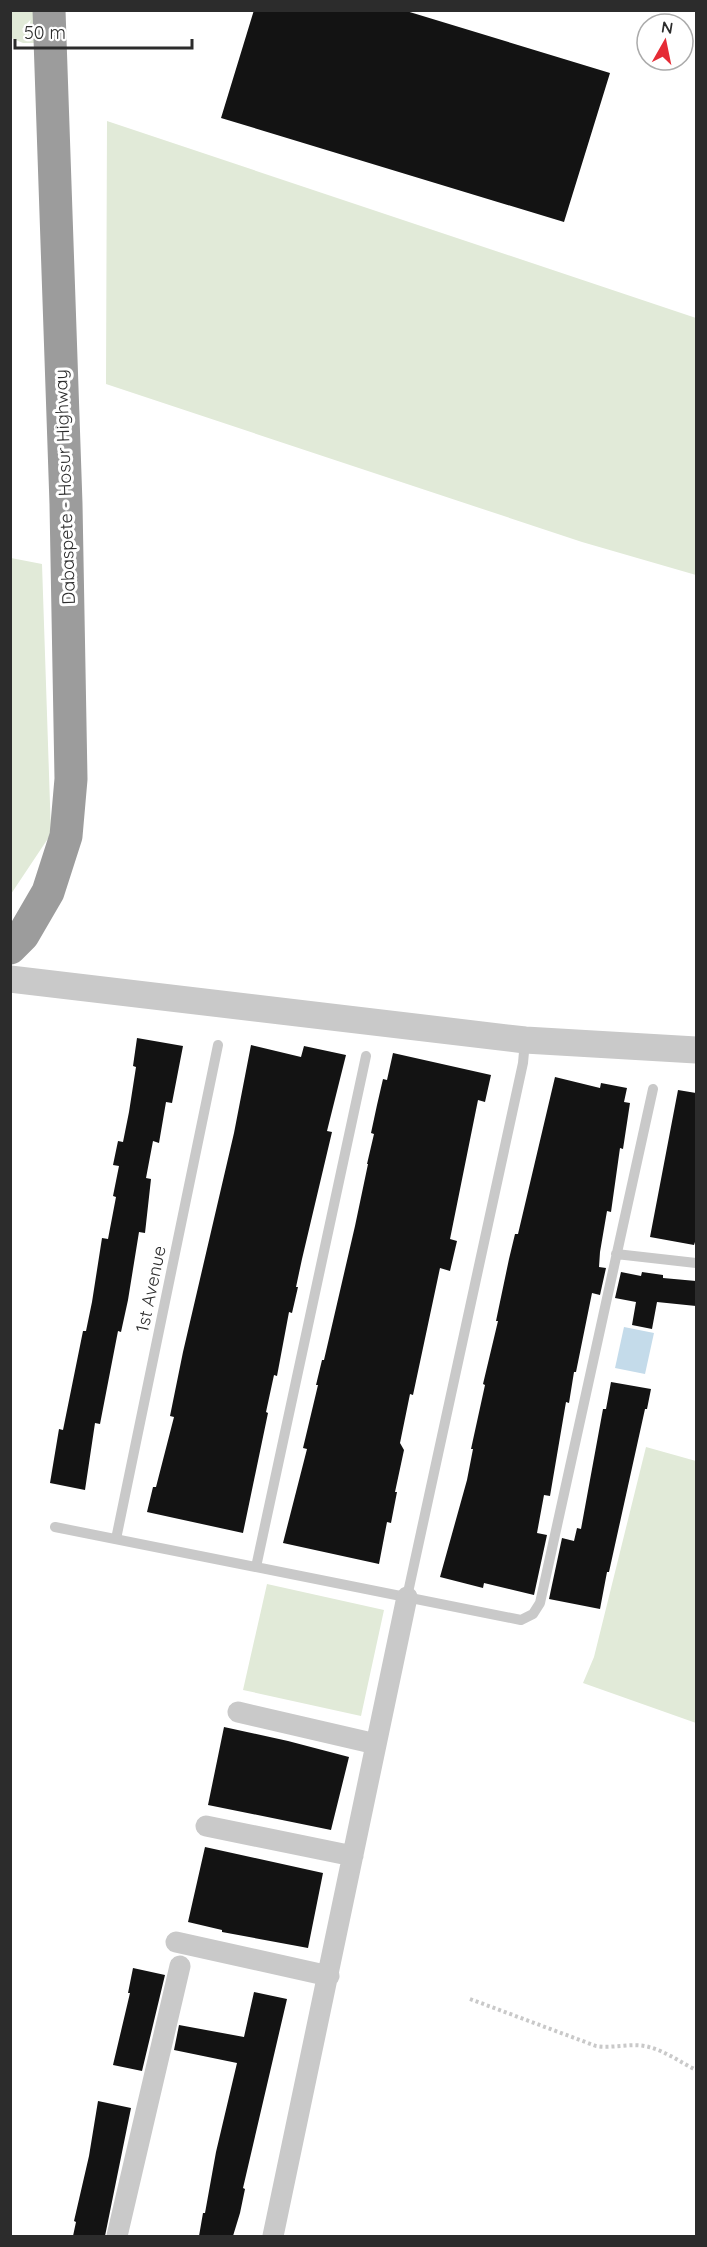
<svg xmlns="http://www.w3.org/2000/svg" width="707" height="2247" font-family="Quicksand,sans-serif">
<rect width="100%" height="100%" fill="#fff"/>
<path fill="#e1ead8" d="M 10,11 L 36,11 L 37,43 L 23,43 L 11,38 Z
M 107,121 L 696,318 L 696,575 L 582,542 L 106,384 Z
M 11,558 L 42,564 L 51,834 L 11,894 Z
M 646,1447 L 696,1461 L 696,1723 L 583,1683 L 594,1657 Z
M 267,1584 L 384,1610 L 361,1716 L 243,1690 Z"/>
<path fill="#c4dbea" d="M 624,1327 L 654,1333 L 645,1374 L 615,1368 Z"/>
<path fill="#131313" d="M 254,10 L 403,10 L 610,73 L 564,222 L 221,118 Z
M 137,1038 L 183,1046 L 172,1103 L 166,1102 L 159,1143 L 153,1141 L 146,1178 L 151,1179 L 145,1233 L 139,1232 L 128,1300 L 121,1332 L 118,1331 L 100,1424 L 95,1423 L 85,1490 L 50,1483 L 59,1429 L 63,1430 L 83,1331 L 86,1331 L 92,1302 L 102,1238 L 108,1239 L 116,1197 L 113,1196 L 119,1166 L 113,1165 L 118,1141 L 123,1142 L 129,1112 L 136,1067 L 133,1066 Z
M 251,1045 L 301,1057 L 304,1046 L 346,1055 L 327,1131 L 332,1132 L 302,1259 L 296,1287 L 298,1287 L 292,1313 L 289,1312 L 277,1376 L 274,1375 L 266,1412 L 268,1413 L 243,1533 L 147,1512 L 153,1487 L 156,1487 L 174,1417 L 170,1416 L 183,1352 L 234,1133 Z
M 393,1053 L 491,1075 L 485,1102 L 478,1100 L 450,1239 L 457,1241 L 450,1271 L 440,1268 L 413,1395 L 410,1394 L 400,1443 L 404,1450 L 395,1492 L 397,1492 L 391,1523 L 387,1522 L 379,1564 L 283,1543 L 307,1449 L 303,1448 L 318,1385 L 316,1385 L 322,1360 L 324,1360 L 355,1226 L 368,1164 L 367,1164 L 374,1134 L 371,1133 L 377,1105 L 383,1079 L 387,1080 Z
M 555,1077 L 600,1088 L 601,1083 L 627,1088 L 624,1102 L 630,1103 L 623,1149 L 620,1148 L 611,1212 L 607,1211 L 600,1252 L 599,1267 L 606,1268 L 600,1295 L 592,1293 L 576,1372 L 574,1372 L 569,1403 L 566,1402 L 550,1496 L 544,1495 L 537,1533 L 547,1535 L 534,1595 L 484,1583 L 483,1588 L 440,1577 L 467,1480 L 473,1449 L 471,1449 L 485,1385 L 483,1384 L 498,1321 L 496,1321 L 509,1259 L 515,1234 L 518,1234 Z
M 678,1090 L 696,1093 L 696,1242 L 695,1242 L 694,1245 L 650,1237 Z
M 621,1272 L 641,1276 L 642,1272 L 663,1275 L 663,1278 L 696,1281 L 696,1306 L 657,1302 L 652,1329 L 632,1325 L 636,1302 L 615,1298 Z
M 611,1382 L 651,1389 L 647,1409 L 645,1409 L 609,1572 L 607,1572 L 600,1609 L 549,1599 L 562,1538 L 574,1541 L 577,1528 L 581,1529 L 603,1409 L 606,1409 Z
M 224,1727 L 288,1741 L 349,1757 L 331,1830 L 208,1805 Z
M 205,1847 L 323,1873 L 308,1948 L 222,1932 L 222,1930 L 188,1922 Z
M 133,1968 L 165,1975 L 142,2071 L 113,2065 L 130,1993 L 128,1993 Z
M 254,1992 L 287,1999 L 243,2188 L 245,2189 L 240,2213 L 233,2236 L 199,2236 L 203,2213 L 205,2213 L 216,2152 L 237,2063 L 174,2050 L 179,2025 L 244,2037 Z
M 98,2101 L 131,2108 L 105,2236 L 73,2236 L 76,2222 L 74,2221 L 89,2156 Z"/>
<g fill="none" stroke-linecap="round" stroke-linejoin="round">
<path stroke="#c9c9c9" stroke-width="4" stroke-dasharray="3 3" stroke-linecap="butt" d="M 470,1999 L 596,2046 C 613,2049 632,2042 649,2047 C 665,2051 682,2063 696,2070"/>
<path stroke="#c9c9c9" stroke-width="10" d="M 616,1254 L 696,1263
M 55,1527 L 521,1620 L 533,1614 L 540,1603 L 653,1089
M 116,1539 L 218,1045
M 256,1567 L 366,1056
M 407,1597 L 523,1063 L 525,1041"/>
<path stroke="#c9c9c9" stroke-width="21" d="M 238,1712 L 376,1744
M 206,1826 L 353,1856
M 176,1942 L 329,1976
M 117,2236 L 180,1966
M 273,2236 L 407,1597"/>
<path stroke="#c9c9c9" stroke-width="27" d="M 10,979 L 525,1040 L 696,1050"/>
<path stroke="#9c9c9c" stroke-width="33" d="M 10,948 L 23,935 L 48,892 L 66,836 L 71,779 L 66,504 L 49,10"/>
</g>
<g text-anchor="middle" stroke-width="6" stroke-linejoin="round" paint-order="stroke">
<g font-size="18" fill="#2c2c2c" stroke="#fff">
<text transform="translate(65 487) rotate(-92)" y="6">Dabaspete - Hosur Highway</text>
<text transform="translate(151 1289) rotate(-78)" y="6">1st Avenue</text>
</g>
</g>
<rect width="707" height="2247" fill="none" stroke="#2c2c2c" stroke-width="24"/>
<g transform="translate(665 42) rotate(9)"><circle r="28" fill="#ffffff" stroke="#ababab" stroke-width="1.5"/>
<path d="M0-4.5L10 22L0 15L-10 22Z" fill="#e52b35"/>
<text y="-9" font-size="16" font-weight="bold" text-anchor="middle" fill="#2c2c2c">N</text>
</g>
<path d="M15 39v9h177v-9" fill="none" stroke="#2c2c2c" stroke-width="3"/>
<text x="24" y="39" font-size="18" fill="#2c2c2c" stroke="#ffffff" stroke-width="4.5" paint-order="stroke">50 m</text>
</svg>
